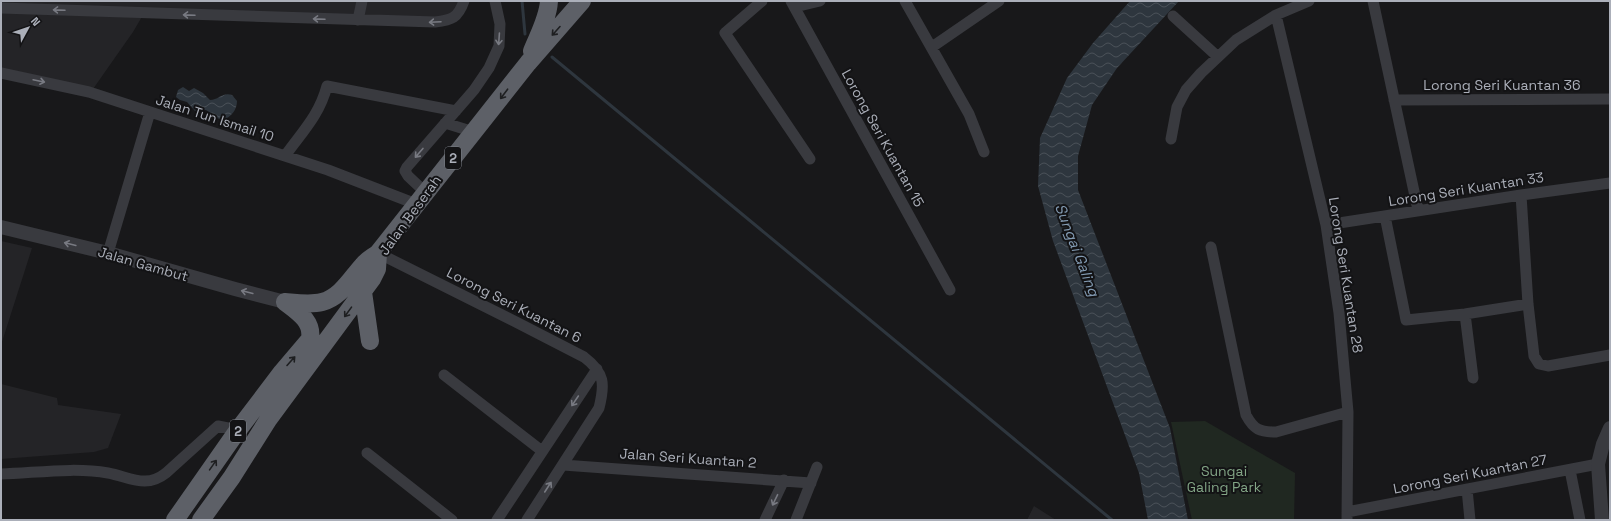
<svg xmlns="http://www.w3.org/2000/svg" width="1611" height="521" font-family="'Space Grotesk',sans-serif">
<defs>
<pattern id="water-waves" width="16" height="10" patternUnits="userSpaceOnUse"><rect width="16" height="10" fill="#2e363e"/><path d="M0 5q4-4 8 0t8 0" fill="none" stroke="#4a5158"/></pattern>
</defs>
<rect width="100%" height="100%" fill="#18181a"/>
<path fill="#242427" d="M 1,1 L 466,1 L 455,19 L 143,15 L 133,32 L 93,89 L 1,69 Z
M 1,241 L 32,248 L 1,345 Z
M 1,384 L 57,398 L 58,405 L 121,414 L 108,448 L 94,452 L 1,459 Z
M 1034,506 L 1056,520 L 1027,520 Z"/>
<path fill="#202821" d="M 1205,421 L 1295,473 L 1294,520 L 1192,520 L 1171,422 Z"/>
<path fill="url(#water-waves)" d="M 1130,1 L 1179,1 L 1117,68 L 1092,105 L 1078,156 L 1078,190 L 1170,428 L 1188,520 L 1148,520 L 1139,473 L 1053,241 L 1038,186 L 1040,138 L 1067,78 L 1093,43 Z
M 183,87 L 189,91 L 194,88 L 203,93 L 210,100 C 219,100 222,92 232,95 L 237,101 C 237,110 231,117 223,120 L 217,118 L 206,110 L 195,111 L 187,102 L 180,100 L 176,97 L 178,90 Z"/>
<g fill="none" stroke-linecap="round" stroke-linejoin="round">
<path stroke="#2e363e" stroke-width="3" d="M 522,1 L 525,34
M 552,57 L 1112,520"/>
<path stroke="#393a3f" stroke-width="11" d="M 762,1 L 725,33 L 810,159
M 791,1 L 950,290
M 905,1 L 969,114 L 984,152
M 1373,1 L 1418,210
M 795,7 L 820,1
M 1,8 L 435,22 C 452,20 458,18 464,1
M 1276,15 L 1326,225 L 1339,313 L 1348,412 L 1347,520
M 1173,16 L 1218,57
M 358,20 L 362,1
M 932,47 L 999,1
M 1,73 L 89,92 L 328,170 L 416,204
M 1394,100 L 1610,99
M 445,123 L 474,132
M 1171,139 L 1177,107 L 1186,90 L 1201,73 L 1236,40 L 1276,15 L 1309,1
M 285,156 C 302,132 319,116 327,86 L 456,111
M 425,192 L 408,176 L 405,171 L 407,167 L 474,90 L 489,68 L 499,46 L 500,24 L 495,1
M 1521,195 L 1528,304 L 1534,356 L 1539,364 L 1548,366 L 1610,355
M 1385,216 L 1406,320 L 1465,314 L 1528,304
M 1326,225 L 1521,195 L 1610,183
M 1211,247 L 1246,415 C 1254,430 1260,432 1276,432 L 1348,412
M 108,253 L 150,112
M 378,253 L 514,321 L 584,357 C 605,373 605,384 599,408 L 527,520
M 1465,314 L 1473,378
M 444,375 L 542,451
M 367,453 L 452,520
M 563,465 L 811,483
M 1570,470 L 1580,520
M 1,474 C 35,473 74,467 108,473 C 130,477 146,489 166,473 L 218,426 L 238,430
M 1467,489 L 1470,520
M 1347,512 L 1598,464
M 497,520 L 597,369
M 765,520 L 784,480
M 796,520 L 817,467"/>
<path stroke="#393a3f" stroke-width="14" d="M 1,227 L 108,253 L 235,289 L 285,302
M 1602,520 L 1598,464 L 1603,444 L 1610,428"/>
<path stroke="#5d6067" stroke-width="18" d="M 532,51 C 538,36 548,18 549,1
M 363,292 L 370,341
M 285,302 C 297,303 311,305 322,302 C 341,297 351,278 363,265 C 367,260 373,257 378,253
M 175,520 L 238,430 L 282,372 L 310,339 C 313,321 298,312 285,302
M 201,520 L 232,477 L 268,420 L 372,279 L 377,269 L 378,253 L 528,63 L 582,1"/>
</g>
<defs><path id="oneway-shaft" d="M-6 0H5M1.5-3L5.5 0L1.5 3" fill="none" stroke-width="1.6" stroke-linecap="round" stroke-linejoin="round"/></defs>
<g stroke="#787a82">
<use href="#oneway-shaft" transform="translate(59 10) rotate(-178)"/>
<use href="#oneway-shaft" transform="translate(189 15) rotate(-178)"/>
<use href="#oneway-shaft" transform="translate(319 19) rotate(-178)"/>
<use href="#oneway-shaft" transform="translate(435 22) rotate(177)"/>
<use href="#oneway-shaft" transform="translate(499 39) rotate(94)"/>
<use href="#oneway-shaft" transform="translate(39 81) rotate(12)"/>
<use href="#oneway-shaft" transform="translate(419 153) rotate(131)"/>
<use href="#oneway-shaft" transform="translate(70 244) rotate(-166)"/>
<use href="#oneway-shaft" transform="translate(247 292) rotate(-166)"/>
<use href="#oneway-shaft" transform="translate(575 401) rotate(124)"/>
<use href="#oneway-shaft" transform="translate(548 487) rotate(-57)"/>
<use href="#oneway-shaft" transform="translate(775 500) rotate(116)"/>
</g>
<g stroke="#1e1f21">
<use href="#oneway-shaft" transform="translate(556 31) rotate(132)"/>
<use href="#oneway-shaft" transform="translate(504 94) rotate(127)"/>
<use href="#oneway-shaft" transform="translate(348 312) rotate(126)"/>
<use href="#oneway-shaft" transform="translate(291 361) rotate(-48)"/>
<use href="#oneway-shaft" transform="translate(213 465) rotate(-55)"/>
</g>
<g text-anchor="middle" stroke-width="4" stroke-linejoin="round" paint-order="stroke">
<g fill="#131315" stroke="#7d8088" stroke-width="1">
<rect x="445" y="147" width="16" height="22" rx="3"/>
<rect x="230" y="420" width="16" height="22" rx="3"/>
</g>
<g font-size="13" font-weight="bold" fill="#abafb9">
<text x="453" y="163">2</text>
<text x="238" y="436">2</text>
</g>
<g font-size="14" fill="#abafb9" stroke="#131315">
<text x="1502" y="90">Lorong Seri Kuantan 36</text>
<text transform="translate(215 118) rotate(18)" y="5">Jalan Tun Ismail 10</text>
<text transform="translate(883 138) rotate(61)" y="5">Lorong Seri Kuantan 15</text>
<text transform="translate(1466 189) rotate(-9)" y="5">Lorong Seri Kuantan 33</text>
<text transform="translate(410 215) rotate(-54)" y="5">Jalan Beserah</text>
<text transform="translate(143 264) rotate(16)" y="5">Jalan Gambut</text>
<text transform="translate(1346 275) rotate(81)" y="5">Lorong Seri Kuantan 28</text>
<text transform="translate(514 305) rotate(27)" y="5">Lorong Seri Kuantan 6</text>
<text transform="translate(688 458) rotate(4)" y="5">Jalan Seri Kuantan 2</text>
<text transform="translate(1470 474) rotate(-11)" y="5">Lorong Seri Kuantan 27</text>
</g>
<g font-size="14" fill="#82a485" stroke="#131315">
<text x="1224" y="476">Sungai<tspan x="1224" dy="16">Galing Park</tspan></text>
</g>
<g font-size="15" font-style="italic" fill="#839bb3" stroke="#131315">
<text transform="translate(1077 250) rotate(69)" y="5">Sungai Galing</text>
</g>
</g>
<rect width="1611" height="521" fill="none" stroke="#abafb9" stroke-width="4"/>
<g transform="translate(28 28) rotate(50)" stroke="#131315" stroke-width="3" paint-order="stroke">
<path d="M0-3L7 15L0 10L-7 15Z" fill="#abafb9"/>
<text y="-6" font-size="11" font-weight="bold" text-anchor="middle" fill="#abafb9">N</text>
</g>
</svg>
